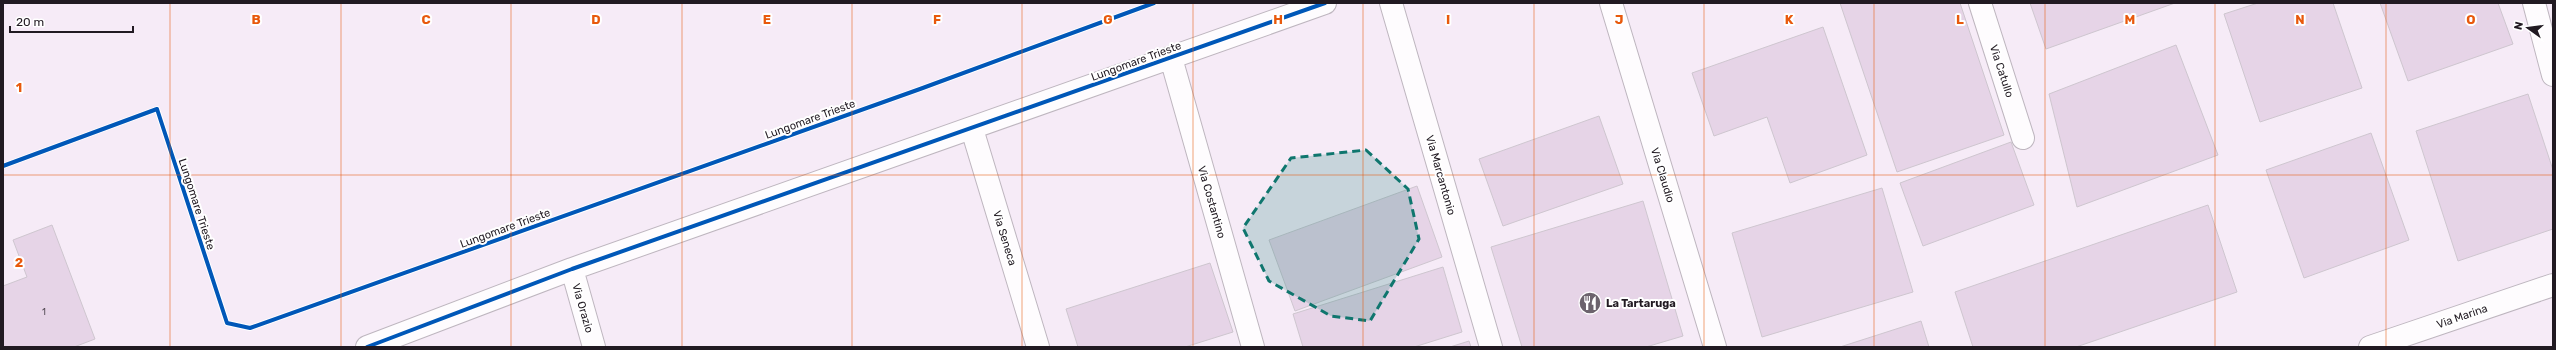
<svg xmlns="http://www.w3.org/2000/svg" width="2556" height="350" font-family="Rubik,sans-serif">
<rect width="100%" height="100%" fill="#f6ebf7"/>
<path fill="#e6d4e7" stroke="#cec6cf" d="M 1840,3 L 1960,3 L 2004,135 L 1897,172 Z
M 2030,3 L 2175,3 L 2046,49 Z
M 2258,3 L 2333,3 L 2362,88 L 2260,122 L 2224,14 Z
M 2380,3 L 2498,3 L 2513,44 L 2408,81 Z
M 1823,27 L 1867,155 L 1790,183 L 1767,117 L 1714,136 L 1692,73 Z
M 2176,45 L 2218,155 L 2077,207 L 2049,94 Z
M 2528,94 L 2553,170 L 2553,229 L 2458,261 L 2416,131 Z
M 1599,116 L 1623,184 L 1503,226 L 1479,159 Z
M 2371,133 L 2409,240 L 2304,278 L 2266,170 Z
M 2011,142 L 2034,205 L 1923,246 L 1900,183 Z
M 1417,186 L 1442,257 L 1295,311 L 1269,240 Z
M 1882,188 L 1913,292 L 1762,337 L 1732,233 Z
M 1643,201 L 1683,336 L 1646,347 L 1522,347 L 1491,247 Z
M 2208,205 L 2237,292 L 2076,347 L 1973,347 L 1955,292 Z
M 52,225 L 95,339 L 74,347 L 3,347 L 3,286 L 27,277 L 13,240 Z
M 1210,263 L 1233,332 L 1185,347 L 1078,347 L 1066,309 Z
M 1443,267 L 1462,332 L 1414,347 L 1303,347 L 1293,314 Z
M 1921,321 L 1929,347 L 1840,347 Z
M 1469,341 L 1471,347 L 1450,347 Z"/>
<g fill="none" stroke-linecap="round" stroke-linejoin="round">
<g stroke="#beb6bf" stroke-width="24">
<path id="street" d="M 1391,3 L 1491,347
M 1611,3 L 1715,347
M 1980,3 L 2023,138
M 2534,3 L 2553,75
M 1171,58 L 1253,347
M 972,129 L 1038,347
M 572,269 L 594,347
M 367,347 L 572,269 L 1325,3
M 2370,347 L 2553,285"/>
</g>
<use href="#street" stroke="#fefcfe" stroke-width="22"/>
<g stroke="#fff" stroke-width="6">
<path id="cycleway" d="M 3,166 L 157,109 L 227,323 L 250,328 L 920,89 L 1154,3
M 367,347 L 572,269 L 1325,3"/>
</g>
<use href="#cycleway" stroke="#0057b8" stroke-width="4"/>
</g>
<path fill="#0f766e" fill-opacity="0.2" stroke="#0f766e" stroke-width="3" stroke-dasharray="8 5" stroke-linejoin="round" d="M 1366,150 L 1408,189 L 1419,239 L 1370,321 L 1331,316 L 1269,281 L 1243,228 L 1291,158 Z"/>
<path fill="none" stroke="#e8590c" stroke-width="1" stroke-opacity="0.55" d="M 170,3 L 170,347M 341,3 L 341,347M 511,3 L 511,347M 682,3 L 682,347M 852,3 L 852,347M 1022,3 L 1022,347M 1193,3 L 1193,347M 1363,3 L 1363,347M 1534,3 L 1534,347M 1704,3 L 1704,347M 1874,3 L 1874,347M 2045,3 L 2045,347M 2215,3 L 2215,347M 2386,3 L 2386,347M 3,175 L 2553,175"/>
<defs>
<g id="restaurant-disc" transform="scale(1.15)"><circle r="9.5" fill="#6c636d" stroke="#fff"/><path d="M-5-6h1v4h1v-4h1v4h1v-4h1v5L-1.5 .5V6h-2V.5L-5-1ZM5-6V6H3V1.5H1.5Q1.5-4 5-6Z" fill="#fff"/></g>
</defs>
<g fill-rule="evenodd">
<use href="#restaurant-disc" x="1590" y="303"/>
</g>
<g text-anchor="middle" stroke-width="4" stroke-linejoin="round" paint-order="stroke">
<g font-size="9" fill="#534a54">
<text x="44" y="315">1</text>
</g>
<g font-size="11" fill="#211a22" stroke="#fff">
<text transform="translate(1136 61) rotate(-20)" y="4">Lungomare Trieste</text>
<text transform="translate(2002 71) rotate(72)" y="4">Via Catullo</text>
<text transform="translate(810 119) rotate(-20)" y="4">Lungomare Trieste</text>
<text transform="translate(1441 175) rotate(74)" y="4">Via Marcantonio</text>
<text transform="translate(1663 175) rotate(73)" y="4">Via Claudio</text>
<text transform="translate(1212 202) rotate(74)" y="4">Via Costantino</text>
<text transform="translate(197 204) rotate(72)" y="4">Lungomare Trieste</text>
<text transform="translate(505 228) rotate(-20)" y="4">Lungomare Trieste</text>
<text transform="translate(1005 238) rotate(73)" y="4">Via Seneca</text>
<text transform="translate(583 308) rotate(74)" y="4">Via Orazio</text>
<text transform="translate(2462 316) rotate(-19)" y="4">Via Marina</text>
</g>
<g font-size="11" font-weight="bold" fill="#211a22" stroke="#fff" text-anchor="start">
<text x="1606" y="307">La Tartaruga</text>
</g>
</g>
<g font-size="13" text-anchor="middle" font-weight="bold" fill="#e8590c" stroke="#fff" stroke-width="4" stroke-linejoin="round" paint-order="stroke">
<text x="256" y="24">B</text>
<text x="426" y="24">C</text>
<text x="596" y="24">D</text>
<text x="767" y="24">E</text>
<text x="937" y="24">F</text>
<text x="1108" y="24">G</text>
<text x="1278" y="24">H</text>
<text x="1448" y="24">I</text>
<text x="1619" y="24">J</text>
<text x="1789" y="24">K</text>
<text x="1960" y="24">L</text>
<text x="2130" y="24">M</text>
<text x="2300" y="24">N</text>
<text x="2471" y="24">O</text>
<text x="19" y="92">1</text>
<text x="19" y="267">2</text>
</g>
<rect width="2556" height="350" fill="none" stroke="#211a22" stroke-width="8"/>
<g transform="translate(2528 28) rotate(284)" stroke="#ffffff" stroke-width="3" paint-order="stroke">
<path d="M0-3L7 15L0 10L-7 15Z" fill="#211a22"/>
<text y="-6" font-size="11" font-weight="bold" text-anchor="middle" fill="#211a22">N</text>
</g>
<path d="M10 26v6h123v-6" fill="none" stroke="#211a22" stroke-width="2"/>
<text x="16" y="26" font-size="12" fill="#211a22" stroke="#ffffff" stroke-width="3" paint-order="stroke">20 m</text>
</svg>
